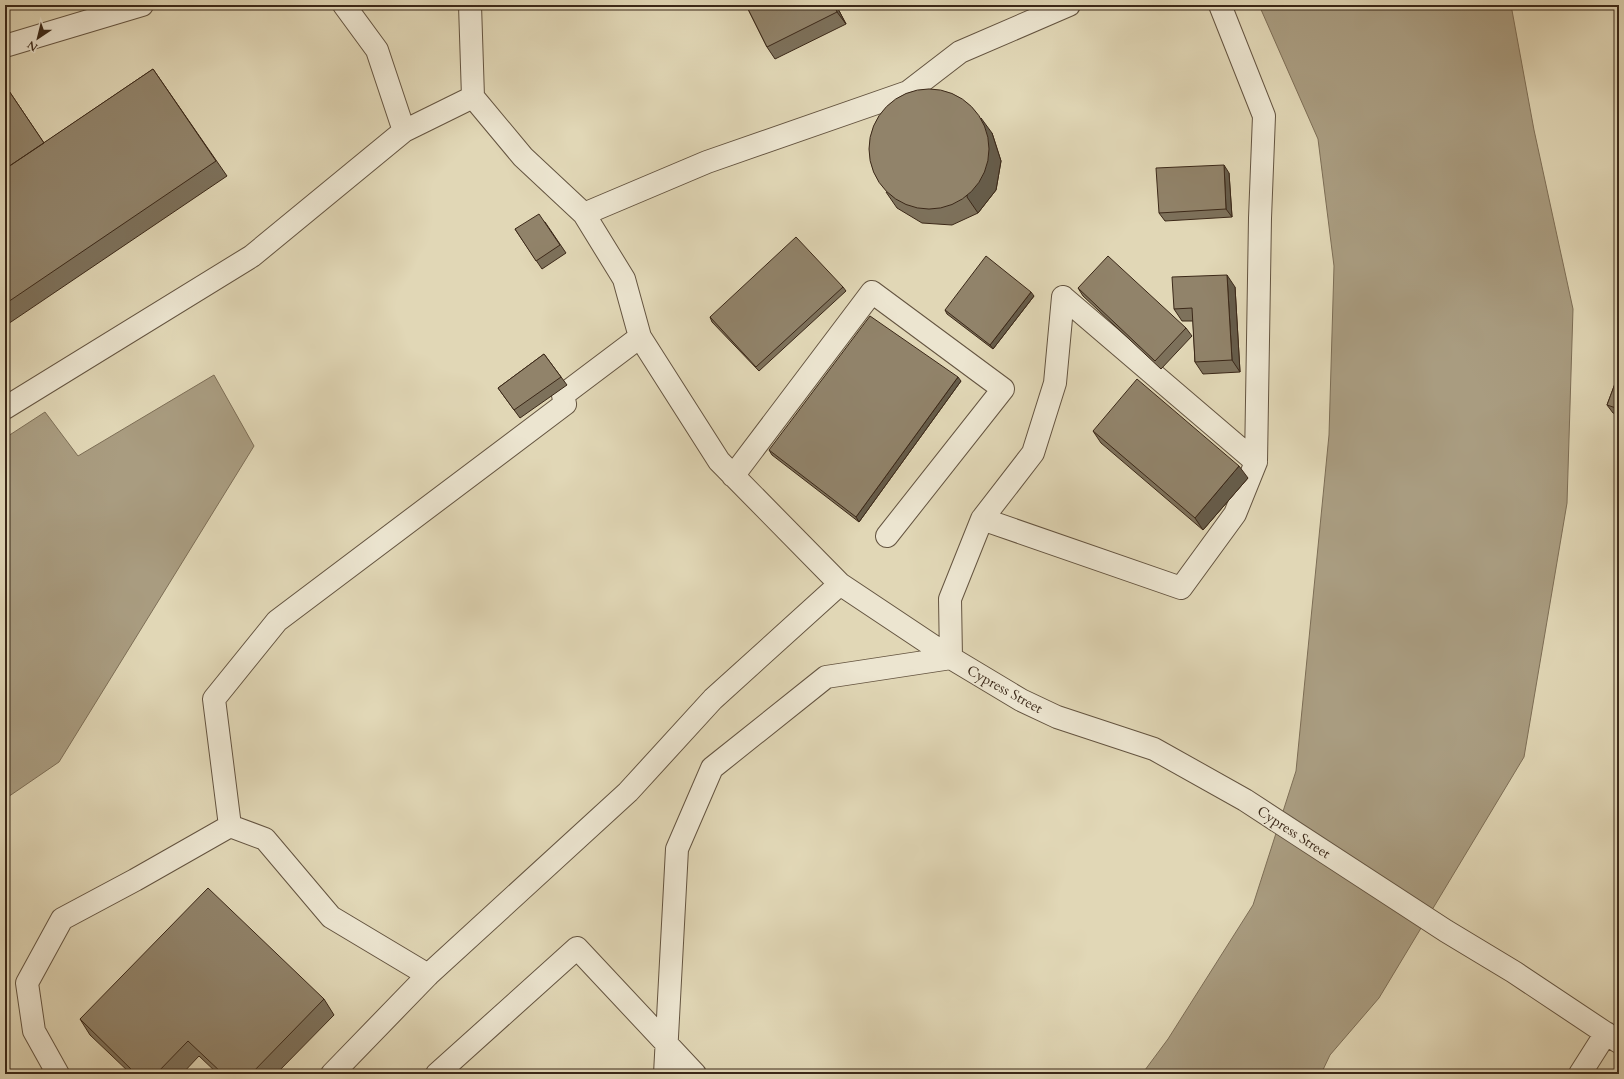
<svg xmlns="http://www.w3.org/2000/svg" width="1624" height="1079" font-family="Cardo,serif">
<rect width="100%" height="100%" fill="#e1d7b6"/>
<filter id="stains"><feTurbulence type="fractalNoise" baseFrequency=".005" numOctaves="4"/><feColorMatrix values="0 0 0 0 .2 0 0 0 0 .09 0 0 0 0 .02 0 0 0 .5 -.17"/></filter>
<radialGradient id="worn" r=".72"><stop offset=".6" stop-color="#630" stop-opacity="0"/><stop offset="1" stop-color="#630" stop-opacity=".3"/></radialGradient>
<path fill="#a99c80" stroke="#7d6e56" d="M 1259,5 L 1511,5 L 1534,130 L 1573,309 L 1567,503 L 1524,757 L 1379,998 L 1330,1055 L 1321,1074 L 1142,1074 L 1168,1039 L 1253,905 L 1296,771 L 1329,435 L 1334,266 L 1318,139 Z
M 214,375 L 254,446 L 59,762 L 5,799 L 5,438 L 45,412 L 78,456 Z"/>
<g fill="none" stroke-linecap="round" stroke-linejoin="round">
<g stroke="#645440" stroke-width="24">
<path id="minor" d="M 470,5 L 473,97 L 523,157 L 584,214 L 624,279 L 640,337 L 719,461 L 840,584 L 951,658 L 1021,700 L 1057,717 L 1154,749 L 1245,800 L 1446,931 L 1514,972 L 1619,1042
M 1220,5 L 1264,116 L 1260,218 L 1256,462
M 5,46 L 142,5
M 404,131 L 473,97
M 584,214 L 707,162 L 908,92 L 960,52 L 1069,5
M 5,408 L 252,256 L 404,131 L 377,50 L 344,5
M 733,476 L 872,292 L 1003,389 L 887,536
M 982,519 L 1181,588 L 1235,514 L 1256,462 L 1063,297
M 951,658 L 950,599 L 982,519 L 1033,453 L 1055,383 L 1063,297
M 230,826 L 265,839 L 331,917 L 428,975
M 58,1074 L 34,1031 L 27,983 L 62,919 L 135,880 L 230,826 L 214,699 L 277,621 L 565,404 L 563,395 L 640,337
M 332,1074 L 428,975 L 628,792 L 713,699 L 840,584
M 437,1074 L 577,948 L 695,1074
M 665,1074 L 677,849 L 712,768 L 826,677 L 951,658
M 1580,1074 L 1606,1033"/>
</g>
<use href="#minor" stroke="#ece5d0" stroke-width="22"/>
</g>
<path fill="#7d715b" stroke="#3b2818" d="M 746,5 L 836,5 L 846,24 L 775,59 L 767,47 Z
M 153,69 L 227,176 L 5,326 L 5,85 L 44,143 Z
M 992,133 L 1001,161 L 996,190 L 978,213 L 952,225 L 922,223 L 897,208 L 886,192 Z
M 1229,173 L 1232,217 L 1165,221 L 1159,213 Z
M 545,222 L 566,253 L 542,269 L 515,229 Z
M 843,287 L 846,291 L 759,371 L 712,322 L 710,317 Z
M 1235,287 L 1240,372 L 1203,374 L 1195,362 L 1193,321 L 1182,321 L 1174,309 Z
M 1078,288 L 1186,328 L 1192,336 L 1161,369 L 1083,296 Z
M 1034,296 L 993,349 L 947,314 L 945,310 Z
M 544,354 L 567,385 L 520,418 L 498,388 Z
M 1619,373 L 1619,415 L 1613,413 L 1607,405 Z
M 961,381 L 859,522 L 772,455 L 769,450 Z
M 1093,431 L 1248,478 L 1203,530 L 1101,443 Z
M 324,999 L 334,1015 L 276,1074 L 218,1074 L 199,1056 L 182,1074 L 131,1074 L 90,1035 L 80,1019 Z"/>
<path fill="#665c4a" stroke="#3b2818" d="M 834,5 L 836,5 L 846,24 L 837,12 Z
M 981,118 L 992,133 L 1001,161 L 996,190 L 978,213 L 967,197 Z
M 1224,165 L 1229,173 L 1232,217 L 1226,209 Z
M 1227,275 L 1235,287 L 1240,372 L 1232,360 Z
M 1031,292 L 1034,296 L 993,349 L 990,345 Z
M 958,377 L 961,381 L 859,522 L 856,517 Z
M 1239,466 L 1248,478 L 1203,530 L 1195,518 Z"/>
<path fill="#91836a" stroke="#3b2818" d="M 746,5 L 834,5 L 837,12 L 767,47 Z
M 153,69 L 216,161 L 5,304 L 5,169 Z
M 5,85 L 44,143 L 5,169 Z
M869 149a60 60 0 1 1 120 0a60 60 0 1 1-120 0Z
M 1224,165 L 1226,209 L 1159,213 L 1156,168 Z
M 539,214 L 560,245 L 536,261 L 515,229 Z
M 796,237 L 843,287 L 756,367 L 710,317 Z
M 986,256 L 1031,292 L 990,345 L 945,310 Z
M 1108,256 L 1186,328 L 1155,361 L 1078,288 Z
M 1227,275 L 1232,360 L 1195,362 L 1192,308 L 1174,309 L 1172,277 Z
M 870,316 L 958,377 L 856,517 L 769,450 Z
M 544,354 L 561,377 L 514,410 L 498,388 Z
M 1619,373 L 1619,409 L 1607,405 Z
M 1137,379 L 1239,466 L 1195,518 L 1093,431 Z
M 208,888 L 324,999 L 251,1074 L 223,1074 L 188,1041 L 156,1074 L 136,1074 L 80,1019 Z"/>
<g text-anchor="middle" stroke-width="3" stroke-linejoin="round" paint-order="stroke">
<g font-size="14" fill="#3b2818" stroke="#ece5d0">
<text transform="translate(1005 689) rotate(29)" y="5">Cypress Street</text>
<text transform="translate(1294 832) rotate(33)" y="5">Cypress Street</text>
</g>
</g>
<rect width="1624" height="1079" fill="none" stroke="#e1d7b6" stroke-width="20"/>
<rect x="6" y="6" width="1612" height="1067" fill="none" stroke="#3b2818" stroke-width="2"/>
<rect x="10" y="10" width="1604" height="1059" fill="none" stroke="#3b2818"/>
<g transform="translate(38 38) rotate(215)" stroke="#ece5d0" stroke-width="3" paint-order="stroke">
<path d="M0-3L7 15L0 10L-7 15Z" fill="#3b2818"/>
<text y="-6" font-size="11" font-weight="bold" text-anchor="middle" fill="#3b2818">N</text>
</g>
<rect width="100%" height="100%" filter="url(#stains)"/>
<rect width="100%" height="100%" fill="url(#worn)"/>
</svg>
